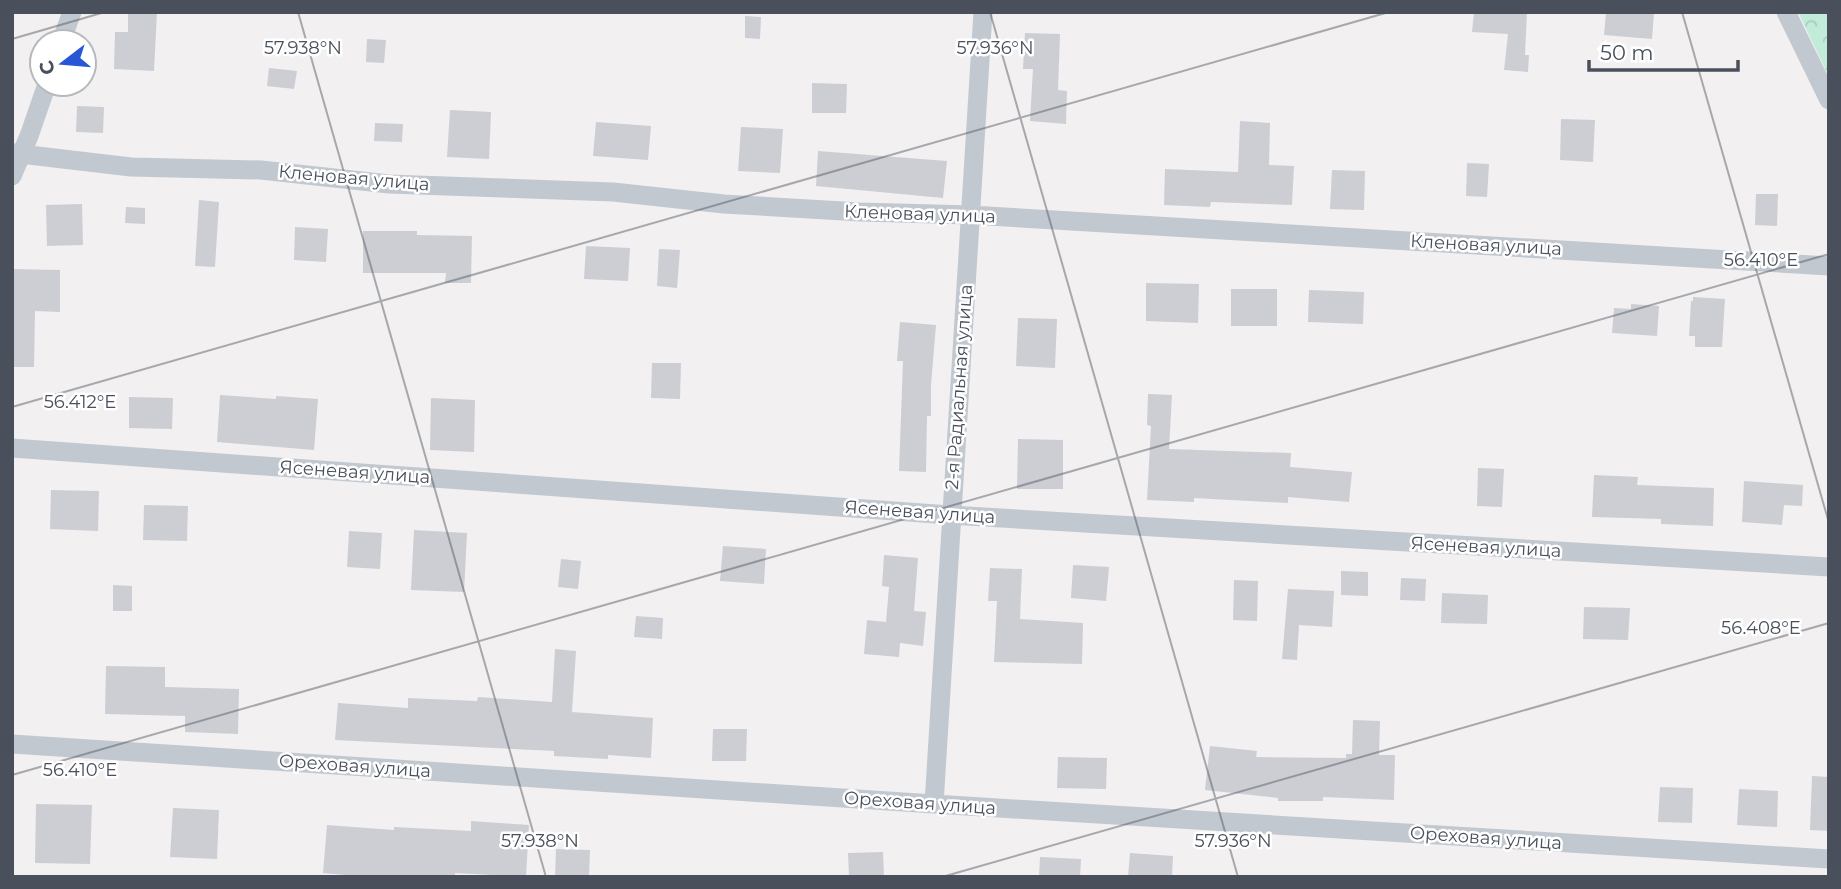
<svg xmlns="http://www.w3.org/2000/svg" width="1841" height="889" font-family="Montserrat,sans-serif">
<defs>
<pattern id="forest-crowns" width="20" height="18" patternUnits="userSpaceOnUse" patternTransform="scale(1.75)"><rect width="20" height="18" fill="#c2ecd9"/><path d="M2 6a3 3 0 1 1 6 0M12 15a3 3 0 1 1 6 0" fill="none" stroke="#a8ccbd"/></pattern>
</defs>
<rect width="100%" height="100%" fill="#f2f0f0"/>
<path fill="url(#forest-crowns)" d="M 1798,12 L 1829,12 L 1829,77 Z"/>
<path fill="#cdced4" d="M 128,12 L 157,12 L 154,71 L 114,69 L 115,32 L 128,32 Z
M 1474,12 L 1527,12 L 1525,55 L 1529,55 L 1528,72 L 1504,70 L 1508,34 L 1472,32 Z
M 1606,12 L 1654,13 L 1652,39 L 1604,35 Z
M 745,16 L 761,17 L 760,39 L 745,38 Z
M 1025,33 L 1060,34 L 1058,90 L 1067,91 L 1066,124 L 1030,121 L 1033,69 L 1023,69 Z
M 367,39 L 386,40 L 384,63 L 366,62 Z
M 269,68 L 297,71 L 294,89 L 267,86 Z
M 812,83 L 847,84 L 846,113 L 812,113 Z
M 77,106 L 104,107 L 103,133 L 76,132 Z
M 450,110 L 491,112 L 489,159 L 447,157 Z
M 1561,119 L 1595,120 L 1593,162 L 1560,160 Z
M 1240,121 L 1270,123 L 1269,165 L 1294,166 L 1292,205 L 1211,202 L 1210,207 L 1164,205 L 1165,169 L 1238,172 Z
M 596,122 L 651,126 L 648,160 L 593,156 Z
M 375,123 L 403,124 L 402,142 L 374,141 Z
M 741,127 L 783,129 L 780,173 L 738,171 Z
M 818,151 L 947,161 L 943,198 L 816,186 Z
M 1467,163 L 1489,164 L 1487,197 L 1466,196 Z
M 1332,170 L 1365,171 L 1364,210 L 1330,209 Z
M 1756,194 L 1778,194 L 1777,226 L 1755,225 Z
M 199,200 L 219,202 L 215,267 L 195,266 Z
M 82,204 L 83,245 L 47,246 L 46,205 Z
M 126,207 L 145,208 L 145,224 L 125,223 Z
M 295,227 L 328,229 L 326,262 L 294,260 Z
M 363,231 L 417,231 L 417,235 L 472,236 L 471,283 L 445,283 L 446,273 L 363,273 Z
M 586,246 L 630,248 L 628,281 L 584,279 Z
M 659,249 L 680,250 L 677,288 L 657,286 Z
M 12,269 L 60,270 L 60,312 L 35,311 L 34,367 L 12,367 Z
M 1146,283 L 1199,284 L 1198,323 L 1146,321 Z
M 1231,289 L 1277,289 L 1277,326 L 1231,326 Z
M 1309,290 L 1364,292 L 1363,324 L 1308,322 Z
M 1693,297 L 1725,299 L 1722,347 L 1695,347 L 1695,336 L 1689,336 L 1691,301 L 1693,301 Z
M 1631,304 L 1659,306 L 1657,336 L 1612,333 L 1614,308 L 1631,309 Z
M 1018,318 L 1057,319 L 1055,368 L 1016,366 Z
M 900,322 L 936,325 L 931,385 L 931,416 L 927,416 L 926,472 L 899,471 L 903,361 L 897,361 Z
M 652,363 L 681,363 L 680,399 L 651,398 Z
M 1148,394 L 1172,395 L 1169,449 L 1291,453 L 1290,467 L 1352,472 L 1349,502 L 1288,497 L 1288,503 L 1194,498 L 1194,502 L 1147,500 L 1151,426 L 1147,425 Z
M 220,395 L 276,399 L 276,396 L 318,399 L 314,450 L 217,442 Z
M 129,397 L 173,398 L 172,429 L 129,428 Z
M 431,398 L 475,400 L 474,452 L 430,450 Z
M 1018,439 L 1063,440 L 1063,489 L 1017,489 Z
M 1478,468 L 1504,469 L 1502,507 L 1477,506 Z
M 1594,475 L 1638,477 L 1637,485 L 1714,488 L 1713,526 L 1661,524 L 1661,519 L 1592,517 Z
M 1744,481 L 1803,485 L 1802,506 L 1784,505 L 1782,525 L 1742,522 Z
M 51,490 L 99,491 L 98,531 L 50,529 Z
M 144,505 L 188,506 L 187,541 L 143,540 Z
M 414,530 L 467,533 L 464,592 L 411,590 Z
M 349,531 L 382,533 L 380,569 L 347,567 Z
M 723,546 L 766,549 L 764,584 L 720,581 Z
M 884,555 L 918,558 L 914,611 L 926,612 L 923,646 L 900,643 L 899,657 L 864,654 L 867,620 L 886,622 L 889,587 L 882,586 Z
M 561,559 L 581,561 L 578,589 L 558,587 Z
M 1073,565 L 1109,567 L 1106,601 L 1071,598 Z
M 990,568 L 1022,569 L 1020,619 L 1083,623 L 1082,664 L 994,662 L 997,601 L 988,601 Z
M 1341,571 L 1368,572 L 1368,596 L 1341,595 Z
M 1401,578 L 1426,579 L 1425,601 L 1400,600 Z
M 1234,580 L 1258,581 L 1257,621 L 1233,620 Z
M 113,585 L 132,586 L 132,611 L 113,611 Z
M 1288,589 L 1334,591 L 1332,627 L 1299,625 L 1297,660 L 1282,659 Z
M 1442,593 L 1488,595 L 1487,624 L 1441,623 Z
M 1584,607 L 1630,608 L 1628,640 L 1583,639 Z
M 636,616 L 663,618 L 662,639 L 634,637 Z
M 555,649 L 576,651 L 572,712 L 653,718 L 651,758 L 608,755 L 608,759 L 554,756 L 554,751 L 335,740 L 338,703 L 408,708 L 408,698 L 477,701 L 478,697 L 552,702 Z
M 106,666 L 165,667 L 165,687 L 239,689 L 238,734 L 185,732 L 185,716 L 105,714 Z
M 1353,720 L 1380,721 L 1379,755 L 1395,755 L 1394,800 L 1323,797 L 1323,801 L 1278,801 L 1278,798 L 1205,790 L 1210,746 L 1257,751 L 1256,757 L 1346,758 L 1346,754 L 1352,754 Z
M 713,729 L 747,729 L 746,761 L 712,761 Z
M 1058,757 L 1107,758 L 1106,789 L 1057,788 Z
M 1812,776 L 1829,777 L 1829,831 L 1810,830 Z
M 1660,787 L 1693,788 L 1692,823 L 1658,822 Z
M 1739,789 L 1778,791 L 1777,827 L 1737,825 Z
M 36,804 L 92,805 L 90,864 L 35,863 Z
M 173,808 L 219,810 L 217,859 L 170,857 Z
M 471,821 L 529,825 L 526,877 L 455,873 L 455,877 L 367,877 L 323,873 L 327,825 L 394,830 L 394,827 L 471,831 Z
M 556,849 L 590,850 L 589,877 L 555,877 Z
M 883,852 L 884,877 L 849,877 L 848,853 Z
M 1130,853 L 1173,856 L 1172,877 L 1128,877 Z
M 1040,857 L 1081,859 L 1080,877 L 1039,877 Z"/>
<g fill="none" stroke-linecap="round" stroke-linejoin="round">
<path stroke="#c1c8d0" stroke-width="19" d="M 1786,12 L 1829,100
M 61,42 L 72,12
M 12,153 L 131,167 L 261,170 L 389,184 L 613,192 L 724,204 L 860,212 L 971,215 L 1829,266
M 12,176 L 29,136 L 47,84
M 12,448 L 950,515 L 1829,567
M 12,744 L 934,804 L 1829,859
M 934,804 L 983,12"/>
</g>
<path fill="none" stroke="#49505c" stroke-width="2" stroke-opacity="0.45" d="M 298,12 L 546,877M 990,12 L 1238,877M 1682,12 L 1829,523M 12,39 L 105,12M 12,407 L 1389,12M 12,775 L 1829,254M 942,877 L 1829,623"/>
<g text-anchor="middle" stroke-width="5" stroke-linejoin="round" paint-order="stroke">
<g font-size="18" fill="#49505c" stroke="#fff">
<text transform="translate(354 178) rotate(5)" y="6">Кленовая улица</text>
<text transform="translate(920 214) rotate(2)" y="6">Кленовая улица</text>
<text transform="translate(1486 245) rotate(3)" y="6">Кленовая улица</text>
<text transform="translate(959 387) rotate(-86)" y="6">2-я Радиальная улица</text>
<text transform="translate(355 472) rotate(4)" y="6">Ясеневая улица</text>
<text transform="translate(920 512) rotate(4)" y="6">Ясеневая улица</text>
<text transform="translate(1486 547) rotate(3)" y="6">Ясеневая улица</text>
<text transform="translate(355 766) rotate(4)" y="6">Ореховая улица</text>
<text transform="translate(920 803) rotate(4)" y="6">Ореховая улица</text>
<text transform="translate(1486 838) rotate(4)" y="6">Ореховая улица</text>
</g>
</g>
<g font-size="18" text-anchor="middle" fill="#49505c" stroke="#fff" stroke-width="5" stroke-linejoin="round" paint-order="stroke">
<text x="303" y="54">57.938°N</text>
<text x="995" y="54">57.936°N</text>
<text x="1761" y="266">56.410°E</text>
<text x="80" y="408">56.412°E</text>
<text x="1761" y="634">56.408°E</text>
<text x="80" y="776">56.410°E</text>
<text x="540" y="847">57.938°N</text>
<text x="1233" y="847">57.936°N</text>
</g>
<rect width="1841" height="889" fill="none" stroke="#49505c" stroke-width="28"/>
<g transform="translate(63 63) rotate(254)"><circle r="33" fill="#ffffff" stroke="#b6b9be" stroke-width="2"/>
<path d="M0-5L12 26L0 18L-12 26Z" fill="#2757d5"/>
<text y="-10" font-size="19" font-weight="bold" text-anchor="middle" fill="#49505c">С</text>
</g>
<path d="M1589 60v10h149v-10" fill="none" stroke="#49505c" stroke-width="3.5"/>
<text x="1600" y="60" font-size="21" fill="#49505c" stroke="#ffffff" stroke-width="5" paint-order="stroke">50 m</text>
</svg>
